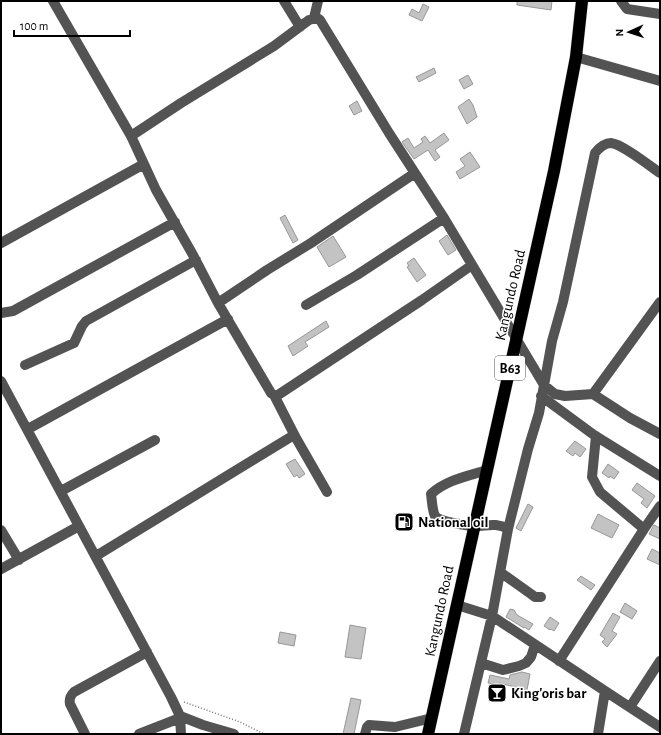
<svg xmlns="http://www.w3.org/2000/svg" width="661" height="735" font-family="'Alegreya Sans',sans-serif">
<rect width="100%" height="100%" fill="#fff"/>
<path fill="#c3c3c3" stroke="#979797" d="M 517,1 L 552,1 L 551,10 L 517,5 Z
M 423,4 L 429,7 L 422,21 L 409,15 L 412,9 L 419,13 Z
M 434,68 L 436,73 L 419,82 L 416,77 Z
M 468,75 L 473,84 L 464,89 L 459,80 Z
M 469,99 L 473,105 L 477,117 L 467,124 L 458,107 Z
M 357,101 L 362,111 L 354,115 L 349,106 Z
M 444,133 L 449,140 L 435,150 L 440,157 L 435,161 L 428,150 L 414,159 L 402,142 L 408,138 L 414,148 L 423,142 L 421,139 L 425,136 L 430,143 Z
M 470,152 L 480,167 L 460,179 L 456,172 L 465,166 L 460,159 Z
M 285,215 L 298,240 L 293,243 L 280,218 Z
M 447,235 L 456,250 L 448,255 L 439,241 Z
M 333,236 L 346,257 L 329,267 L 317,247 Z
M 414,258 L 426,275 L 417,282 L 407,267 L 409,266 L 407,263 Z
M 326,321 L 329,327 L 305,342 L 308,346 L 293,356 L 288,346 Z
M 575,441 L 586,449 L 580,457 L 575,453 L 573,456 L 566,451 Z
M 295,459 L 305,474 L 299,478 L 297,475 L 294,477 L 286,464 Z
M 608,464 L 619,472 L 614,479 L 610,476 L 609,478 L 602,473 Z
M 637,483 L 655,496 L 647,508 L 641,503 L 644,499 L 632,490 Z
M 528,504 L 533,507 L 521,531 L 516,528 Z
M 598,514 L 619,525 L 612,538 L 591,528 Z
M 654,525 L 660,528 L 660,539 L 649,534 Z
M 652,549 L 660,553 L 660,565 L 647,559 Z
M 581,576 L 595,585 L 591,590 L 577,580 Z
M 625,603 L 637,611 L 632,619 L 620,612 Z
M 510,609 L 514,610 L 517,615 L 533,624 L 529,630 L 524,627 L 524,628 L 506,617 Z
M 613,613 L 620,617 L 612,631 L 617,634 L 607,647 L 602,642 L 605,639 L 600,635 Z
M 550,617 L 559,623 L 554,631 L 551,629 L 550,630 L 544,626 Z
M 350,625 L 366,628 L 361,659 L 345,657 Z
M 280,632 L 296,635 L 294,646 L 278,643 Z
M 522,672 L 530,674 L 527,690 L 499,683 L 499,685 L 488,683 L 490,675 L 509,679 L 510,675 Z
M 351,698 L 361,700 L 354,734 L 343,734 Z"/>
<g fill="none" stroke-linecap="round" stroke-linejoin="round">
<g stroke="#dbdbdb" stroke-width="13">
<path id="highway" d="M 428,734 L 554,171 L 576,57 L 582,1"/>
</g>
<path stroke="#757575" stroke-width="1.5" stroke-dasharray="1 2" stroke-linecap="butt" d="M 184,702 L 240,722 L 264,734"/>
<path stroke="#535353" stroke-width="10" d="M 53,1 L 131,136 L 156,190 L 193,255 L 218,303 L 271,393 L 274,395 L 278,395 L 422,300 L 472,265
M 284,1 L 300,27
M 621,1 L 627,9 L 660,14
M 314,18 L 318,1
M 576,57 L 660,81
M 131,136 L 181,103 L 274,46 L 309,20 L 317,18 L 320,20 L 389,133 L 444,218 L 544,385 L 555,394 L 565,396 L 593,394 L 630,418 L 660,434
M 1,243 L 144,164
M 218,303 L 267,270 L 311,243 L 415,173
M 306,305 L 357,275 L 444,218
M 1,313 L 13,311 L 175,222
M 25,365 L 74,343 L 82,326 L 86,321 L 196,260
M 1,381 L 171,697 L 180,716 L 181,734
M 593,394 L 660,302
M 274,395 L 296,438 L 327,492
M 541,396 L 594,435 L 660,476
M 28,429 L 228,319
M 596,436 L 592,477 L 600,492 L 644,529
M 487,470 C 468,476 446,480 431,494 C 432,500 432,510 435,516 C 439,521 467,526 475,526 C 487,526 496,522 508,529
M 61,491 L 155,440
M 1,530 L 19,560
M 96,556 L 294,435
M 1,569 L 79,526
M 500,572 L 531,594 L 535,597 L 541,597
M 457,605 L 492,616 L 605,691 L 598,734
M 559,661 L 644,529 L 660,506
M 481,663 L 503,670 L 519,666 L 526,663 L 531,657 L 535,645
M 605,691 L 660,727
M 630,707 L 660,661
M 180,716 L 203,725 L 234,734
M 85,734 L 70,704 C 69,699 70,696 74,692 L 147,652
M 139,734 L 180,718
M 365,734 L 367,727 L 369,725 L 395,727 L 432,718
M 464,734 L 492,616 L 508,529 L 528,449 L 539,413 L 552,341 L 563,302 L 595,153 C 599,148 604,143 611,143 C 622,144 650,166 660,173"/>
<use href="#highway" stroke="#000" stroke-width="12"/>
</g>
<defs>
<g id="fuel-square" transform="scale(1)"><rect x="-9" y="-9" width="18" height="18" rx="4" fill="#000" stroke="#fff"/><path d="M-5.5-6h7V0h2V4h1.3V-2.5L3-4.5l.8-.8L6-3V5H2.5V1h-1V6h-7ZM-4.2-4.7v3.2H.2V-4.7Z" fill="#fff"/></g>
<g id="bar-square" transform="scale(1)"><rect x="-9" y="-9" width="18" height="18" rx="4" fill="#000" stroke="#fff"/><path d="M-6-5H6L.8 .8V4.5H3.5V6h-7V4.5H-.8V.8Z" fill="#fff"/></g>
</defs>
<g fill-rule="evenodd">
<use href="#fuel-square" x="404" y="522"/>
<use href="#bar-square" x="497" y="693"/>
</g>
<g text-anchor="middle" stroke-width="3" stroke-linejoin="round" paint-order="stroke">
<rect fill="#fff" stroke="#4c4c4c" stroke-width="1" x="495" y="356" width="30" height="24" rx="3"/>
<g font-size="14" font-weight="bold" fill="#000">
<text x="510" y="373">B63</text>
</g>
<g font-size="15" fill="#000" stroke="#fff">
<text transform="translate(510 295) rotate(-77)" y="5">Kangundo Road</text>
<text transform="translate(439 611) rotate(-78)" y="5">Kangundo Road</text>
</g>
<g font-size="15" font-weight="bold" fill="#000" stroke="#fff" text-anchor="start">
<text x="418" y="527">National oil</text>
<text x="511" y="698">King'oris bar</text>
</g>
</g>
<rect width="661" height="735" fill="none" stroke="#000000" stroke-width="4"/>
<g transform="translate(629 32) rotate(267)" stroke="#ffffff" stroke-width="3" paint-order="stroke">
<path d="M0-3L7 15L0 10L-7 15Z" fill="#000000"/>
<text y="-6" font-size="11" font-weight="bold" text-anchor="middle" fill="#000000">N</text>
</g>
<path d="M14 30v6h116v-6" fill="none" stroke="#000000" stroke-width="2"/>
<text x="20" y="30" font-size="12" fill="#000000" stroke="#ffffff" stroke-width="3" paint-order="stroke">100 m</text>
</svg>
